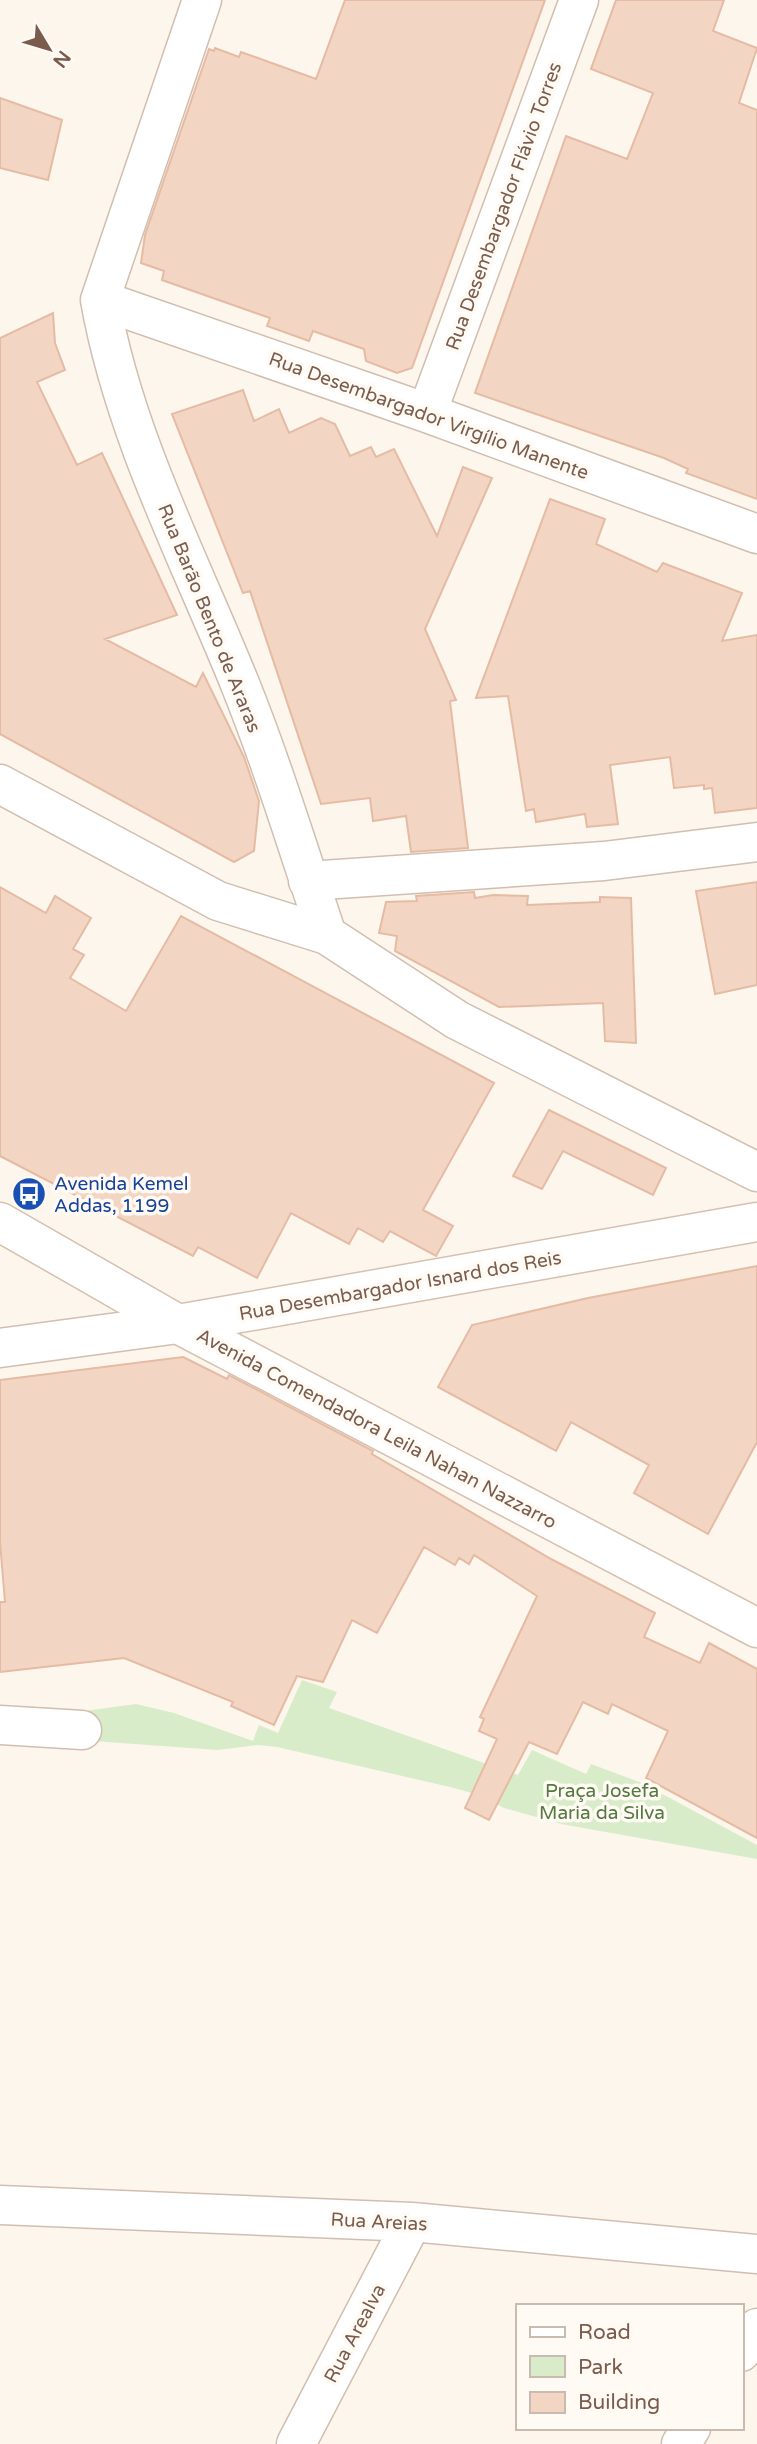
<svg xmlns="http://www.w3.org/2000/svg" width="757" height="2444" font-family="'Varela Round',sans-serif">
<rect width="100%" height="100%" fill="#fdf6ec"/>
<path fill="#d8ecc9" d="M 302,1680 L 337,1692 L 329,1708 L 518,1775 L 532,1750 L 586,1774 L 591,1764 L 642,1783 L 757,1845 L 757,1859 L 561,1824 L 504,1808 L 482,1796 L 454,1788 L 277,1747 L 258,1745 L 218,1750 L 79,1740 L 77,1712 L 136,1704 L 174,1713 L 253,1741 L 259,1725 L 278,1733 Z"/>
<path fill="#f3d5c3" stroke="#e6bba3" stroke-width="2" d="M 345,0 L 545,0 L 412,368 L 397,373 L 366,361 L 364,349 L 313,331 L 309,341 L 267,326 L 270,318 L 162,280 L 164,271 L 141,263 L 145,235 L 209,49 L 214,51 L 215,48 L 239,57 L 241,52 L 316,79 Z
M 616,0 L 724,0 L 713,31 L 757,48 L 739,103 L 757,110 L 757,499 L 686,473 L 688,469 L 664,458 L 475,393 L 566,136 L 627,159 L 653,93 L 591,69 Z
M 0,98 L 62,120 L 48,180 L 0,168 Z
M 53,313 L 55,343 L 65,370 L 37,382 L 77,465 L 102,453 L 177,615 L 105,639 L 196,687 L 203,673 L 244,757 L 259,801 L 254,851 L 234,862 L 0,734 L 0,338 Z
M 243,390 L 254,421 L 279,409 L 289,433 L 321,418 L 335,424 L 350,456 L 371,447 L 376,457 L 394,449 L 437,536 L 463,467 L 492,478 L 425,629 L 456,700 L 450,701 L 468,848 L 411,852 L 406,816 L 373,821 L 370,798 L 321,804 L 250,591 L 243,593 L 172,414 Z
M 550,499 L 605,519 L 596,544 L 657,572 L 663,563 L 742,593 L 722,641 L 757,635 L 757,808 L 715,813 L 712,788 L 704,789 L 704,785 L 674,788 L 670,757 L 610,765 L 618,824 L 587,827 L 585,814 L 536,822 L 534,809 L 526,811 L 508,696 L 476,698 Z
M 757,882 L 757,985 L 715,994 L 696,891 Z
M 0,887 L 46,913 L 55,896 L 91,918 L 73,949 L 84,955 L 70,978 L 126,1011 L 181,916 L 494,1083 L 423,1210 L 453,1226 L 436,1256 L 390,1231 L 383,1242 L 358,1228 L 349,1244 L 291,1213 L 257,1278 L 198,1247 L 193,1256 L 0,1156 Z
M 474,892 L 475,898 L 493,895 L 528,896 L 527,905 L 600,902 L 600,897 L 631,898 L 636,1043 L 605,1041 L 603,1003 L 499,1007 L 395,951 L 397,936 L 379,933 L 386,902 L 417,901 L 416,896 Z
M 549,1110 L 666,1168 L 653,1195 L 563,1151 L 542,1189 L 513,1176 Z
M 757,1266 L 757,1442 L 708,1534 L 634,1493 L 649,1465 L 571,1422 L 556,1451 L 438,1387 L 472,1325 L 588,1298 Z
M 183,1357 L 227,1379 L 229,1375 L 373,1451 L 372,1454 L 551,1559 L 655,1613 L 644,1637 L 700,1663 L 709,1643 L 757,1669 L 757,1838 L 646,1778 L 668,1731 L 612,1704 L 608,1714 L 583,1702 L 557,1754 L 529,1742 L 489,1820 L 465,1808 L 497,1739 L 479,1731 L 484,1719 L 480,1717 L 537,1596 L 474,1555 L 469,1564 L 459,1558 L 455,1565 L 424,1547 L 377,1633 L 352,1620 L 323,1682 L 297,1676 L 274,1725 L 231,1706 L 233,1702 L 124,1658 L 0,1672 L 0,1602 L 5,1602 L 0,1542 L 0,1380 Z"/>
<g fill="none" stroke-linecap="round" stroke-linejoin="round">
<g stroke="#d1beb0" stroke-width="41">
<path id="minor" d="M 202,0 L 100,300 C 124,435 189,558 240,684 C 273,766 299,852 327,935
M 100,300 L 427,413 L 757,534
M 427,413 L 579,0
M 0,784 L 218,901 L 327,935 L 457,1020 L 757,1172
M 308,881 L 604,861 L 757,842
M 0,1348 L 178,1324
M 0,1725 L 82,1730
M 0,2205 L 412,2222 L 757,2254
M 741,2352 L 757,2328
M 296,2444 L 412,2222
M 681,2444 L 691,2428"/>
</g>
<g stroke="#d6c0b0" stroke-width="41">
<path id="secondary" d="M 0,1222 L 178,1324 L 757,1628
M 178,1324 L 757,1222"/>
</g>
<use href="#minor" stroke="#fff" stroke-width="38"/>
<use href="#secondary" stroke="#fff" stroke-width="38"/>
</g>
<defs>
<g id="bus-disc" transform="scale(1.75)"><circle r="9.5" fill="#1a4fb4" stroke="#fffaf3"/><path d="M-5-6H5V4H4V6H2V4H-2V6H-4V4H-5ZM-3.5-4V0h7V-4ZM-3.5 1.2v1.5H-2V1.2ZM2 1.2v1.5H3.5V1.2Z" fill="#fff"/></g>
</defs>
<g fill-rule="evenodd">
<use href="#bus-disc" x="29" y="1194"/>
</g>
<g text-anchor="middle" stroke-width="7" stroke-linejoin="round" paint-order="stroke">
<g font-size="19" fill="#7a5c4d" stroke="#fffaf3">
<text transform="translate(503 206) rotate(-70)" y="7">Rua Desembargador Flávio Torres</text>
<text transform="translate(429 415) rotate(20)" y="7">Rua Desembargador Virgílio Manente</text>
<text transform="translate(210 618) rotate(68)" y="7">Rua Barão Bento de Araras</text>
<text transform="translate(400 1285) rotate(-10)" y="7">Rua Desembargador Isnard dos Reis</text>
<text transform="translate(377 1428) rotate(28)" y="7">Avenida Comendadora Leila Nahan Nazzarro</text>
<text transform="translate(379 2221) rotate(3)" y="7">Rua Areias</text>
<text transform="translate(354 2333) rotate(-62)" y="7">Rua Arealva</text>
</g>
<g font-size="19" fill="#164399" stroke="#fffaf3" text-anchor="start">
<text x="54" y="1190">Avenida Kemel<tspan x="54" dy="22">Addas, 1199</tspan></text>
</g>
<g font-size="19" fill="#537a41" stroke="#fffaf3">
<text x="602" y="1797">Praça Josefa<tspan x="602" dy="22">Maria da Silva</tspan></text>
</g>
</g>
<rect x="516" y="2304" width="228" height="126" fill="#fffaf3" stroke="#cabbb1" stroke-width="2"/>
<rect x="530" y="2327" width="35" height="10" fill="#ffffff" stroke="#cabbb1" stroke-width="2"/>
<text x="578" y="2339" font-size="21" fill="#7a5c4d">Road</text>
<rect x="530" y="2356" width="35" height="21" fill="#d8ecc9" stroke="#cabbb1" stroke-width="2"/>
<text x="578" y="2374" font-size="21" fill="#7a5c4d">Park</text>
<rect x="530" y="2392" width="35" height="21" fill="#f3d5c3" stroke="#cabbb1" stroke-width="2"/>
<text x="578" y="2409" font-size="21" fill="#7a5c4d">Building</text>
<g transform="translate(49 49) rotate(128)" stroke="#fffaf3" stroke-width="5" paint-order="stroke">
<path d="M0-5L12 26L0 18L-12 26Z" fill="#7a5c4d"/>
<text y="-10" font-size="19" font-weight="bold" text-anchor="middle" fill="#7a5c4d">N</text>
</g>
</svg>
